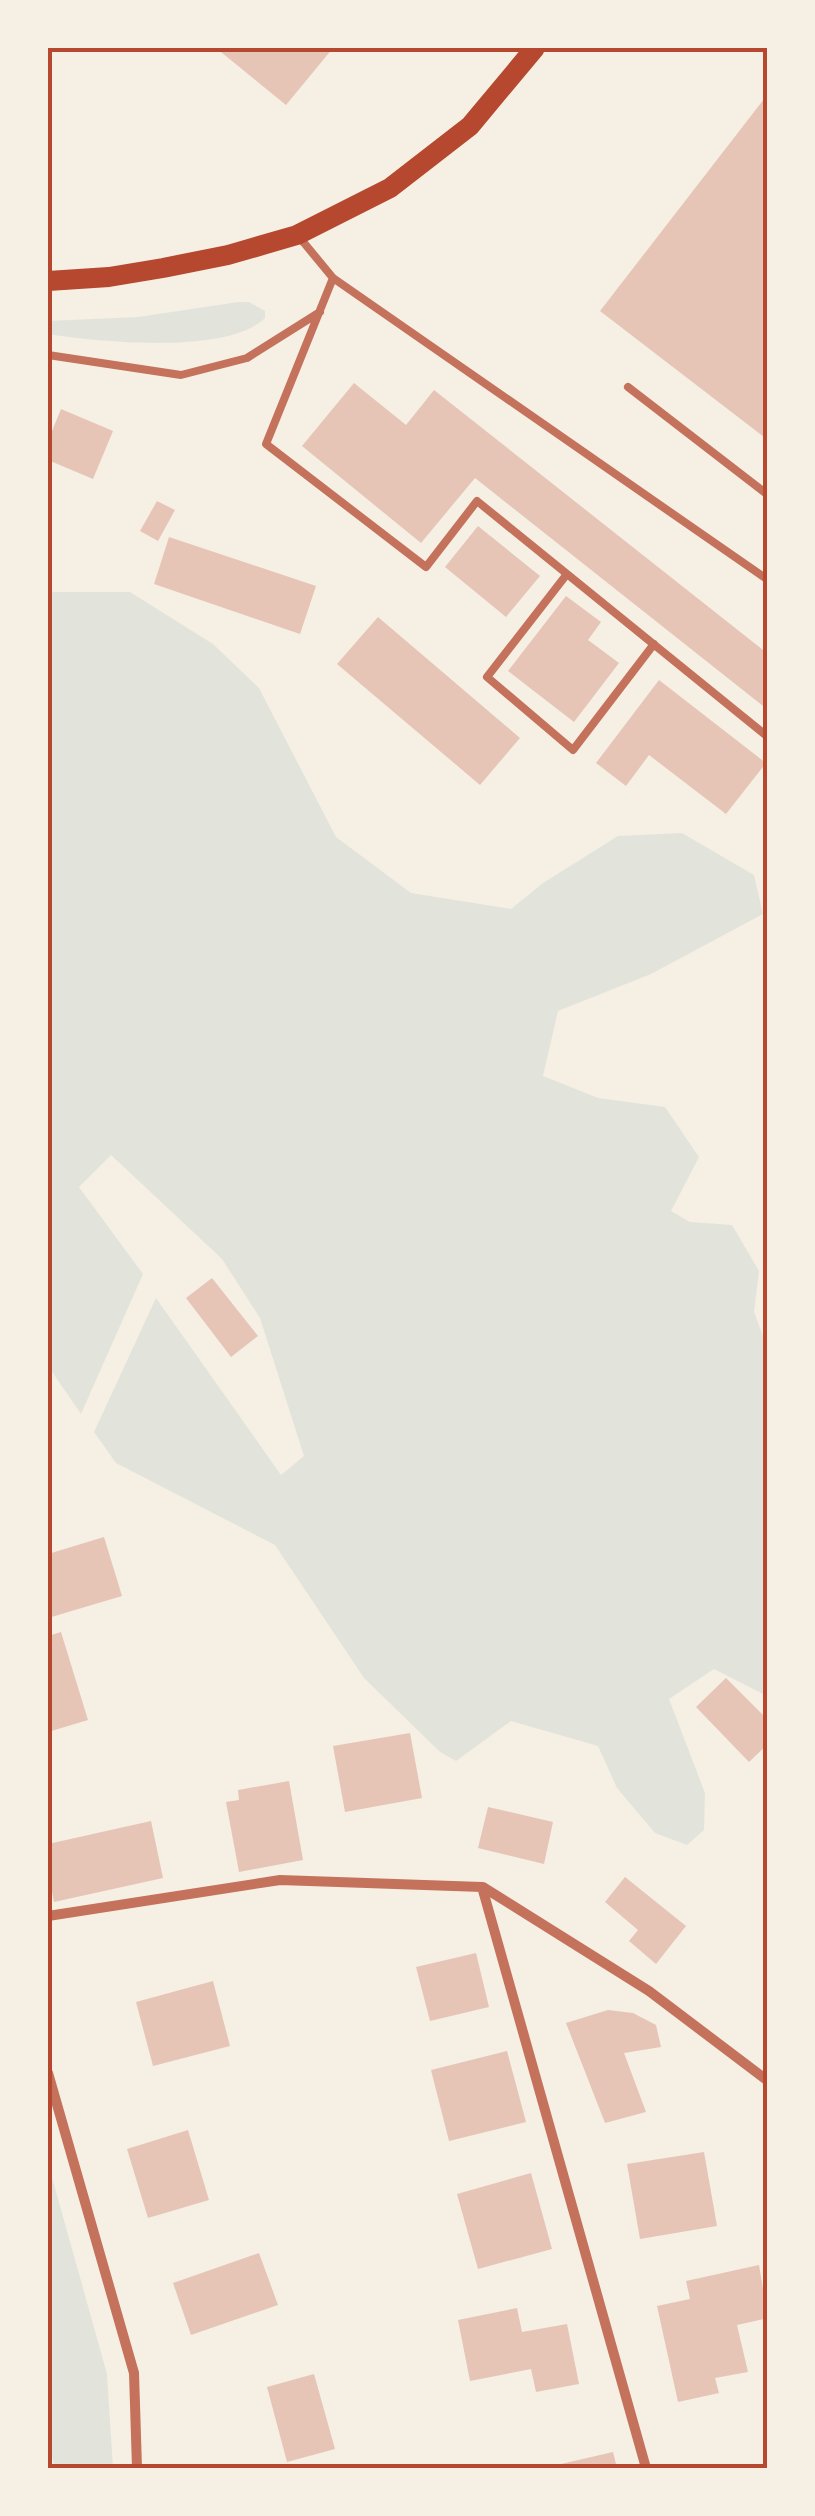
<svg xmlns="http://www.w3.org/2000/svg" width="815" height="2516" font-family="'Source Sans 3',sans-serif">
<rect width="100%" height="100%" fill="#f6efe4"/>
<path fill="#e2e4dc" d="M 238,302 L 249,302 L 265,311 L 265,318 C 228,355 97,342 48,334 L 48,321 L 138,317 Z
M 48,592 L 130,592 L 213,644 L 259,688 L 336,837 L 411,893 L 511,909 L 543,883 L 618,836 L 682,833 L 754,875 L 763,914 L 651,974 L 558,1011 L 543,1076 L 598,1098 L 665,1107 L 699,1157 L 671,1211 L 690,1222 L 732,1225 L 759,1271 L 754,1312 L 768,1349 L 767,1696 L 714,1669 L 669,1699 L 705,1793 L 704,1830 L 687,1845 L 655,1833 L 617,1788 L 598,1746 L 511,1721 L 456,1761 L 440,1752 L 364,1678 L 275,1545 L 116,1463 L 94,1432 L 156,1298 L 281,1475 L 304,1456 L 260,1318 L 222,1259 L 111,1155 L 79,1187 L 143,1274 L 81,1414 L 48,1366 Z
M 48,2163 L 107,2374 L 113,2468 L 55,2468 L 48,2442 Z"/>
<path fill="#e6c5b7" d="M 216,48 L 333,48 L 286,105 Z
M 764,99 L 768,102 L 768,440 L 600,311 Z
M 354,383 L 406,425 L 434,390 L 768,654 L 768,710 L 475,478 L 421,543 L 302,446 Z
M 61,409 L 113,431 L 93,479 L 48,460 L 48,441 Z
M 157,501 L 175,510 L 158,541 L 140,531 Z
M 478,526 L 540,576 L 506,617 L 445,567 Z
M 169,537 L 316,586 L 300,634 L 154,584 Z
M 566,596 L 601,622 L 588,640 L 619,663 L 574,722 L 508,671 Z
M 378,617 L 520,738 L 480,785 L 337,664 Z
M 659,680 L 766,763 L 726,814 L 649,755 L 626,786 L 596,763 Z
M 212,1278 L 258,1336 L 231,1357 L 186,1298 Z
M 104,1537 L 122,1596 L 48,1618 L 48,1554 Z
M 61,1632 L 88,1720 L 48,1732 L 48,1636 Z
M 726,1678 L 768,1720 L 768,1744 L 749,1762 L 696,1707 Z
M 410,1733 L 422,1798 L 345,1812 L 333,1746 Z
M 289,1781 L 303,1860 L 239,1872 L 226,1802 L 239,1800 L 238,1790 Z
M 488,1807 L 553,1822 L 544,1864 L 478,1848 Z
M 151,1821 L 163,1878 L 54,1902 L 48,1871 L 48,1844 Z
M 625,1877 L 686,1926 L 656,1964 L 629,1941 L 638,1930 L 605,1902 Z
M 476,1953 L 489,2007 L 430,2021 L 416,1967 Z
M 213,1981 L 230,2046 L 153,2066 L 136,2002 Z
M 608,2010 L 633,2013 L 656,2025 L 661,2047 L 624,2053 L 646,2112 L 605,2123 L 566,2023 Z
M 507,2051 L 526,2122 L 449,2141 L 431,2070 Z
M 188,2130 L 209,2200 L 148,2218 L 127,2149 Z
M 704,2152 L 717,2226 L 640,2239 L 627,2164 Z
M 531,2173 L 552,2249 L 478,2269 L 457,2194 Z
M 259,2253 L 278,2305 L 191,2335 L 173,2283 Z
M 759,2265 L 768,2318 L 737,2325 L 748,2372 L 715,2378 L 719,2393 L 678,2402 L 657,2306 L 690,2299 L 686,2281 Z
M 517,2308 L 522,2332 L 567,2324 L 579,2384 L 536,2392 L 531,2369 L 470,2381 L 458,2320 Z
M 314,2374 L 335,2449 L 287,2462 L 267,2387 Z
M 613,2452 L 617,2468 L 548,2468 L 548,2467 Z"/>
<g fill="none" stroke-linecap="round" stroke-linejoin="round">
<path stroke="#c5725c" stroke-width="8" d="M 300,238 L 333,278 L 768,580
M 333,278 L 266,444 L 426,567 L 477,501 L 768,737
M 48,355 L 181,375 L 247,358 L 320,312
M 628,387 L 768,495
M 567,574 L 487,677 L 573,750 L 654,644"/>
<path stroke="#c5725c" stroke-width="10" d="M 482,1887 L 646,2468
M 483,1887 L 649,1991 L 768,2081
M 48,1916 L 280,1880 L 482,1887
M 48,2073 L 134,2373 L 137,2468"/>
<path stroke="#b5482f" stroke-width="20" d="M 48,281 L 109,277 L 163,268 L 228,255 L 297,235 L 390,188 L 470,126 L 535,48"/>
</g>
<rect width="815" height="2516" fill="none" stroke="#f6efe4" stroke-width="100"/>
<rect x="50" y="50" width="715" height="2416" fill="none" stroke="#b5482f" stroke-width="4"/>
</svg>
